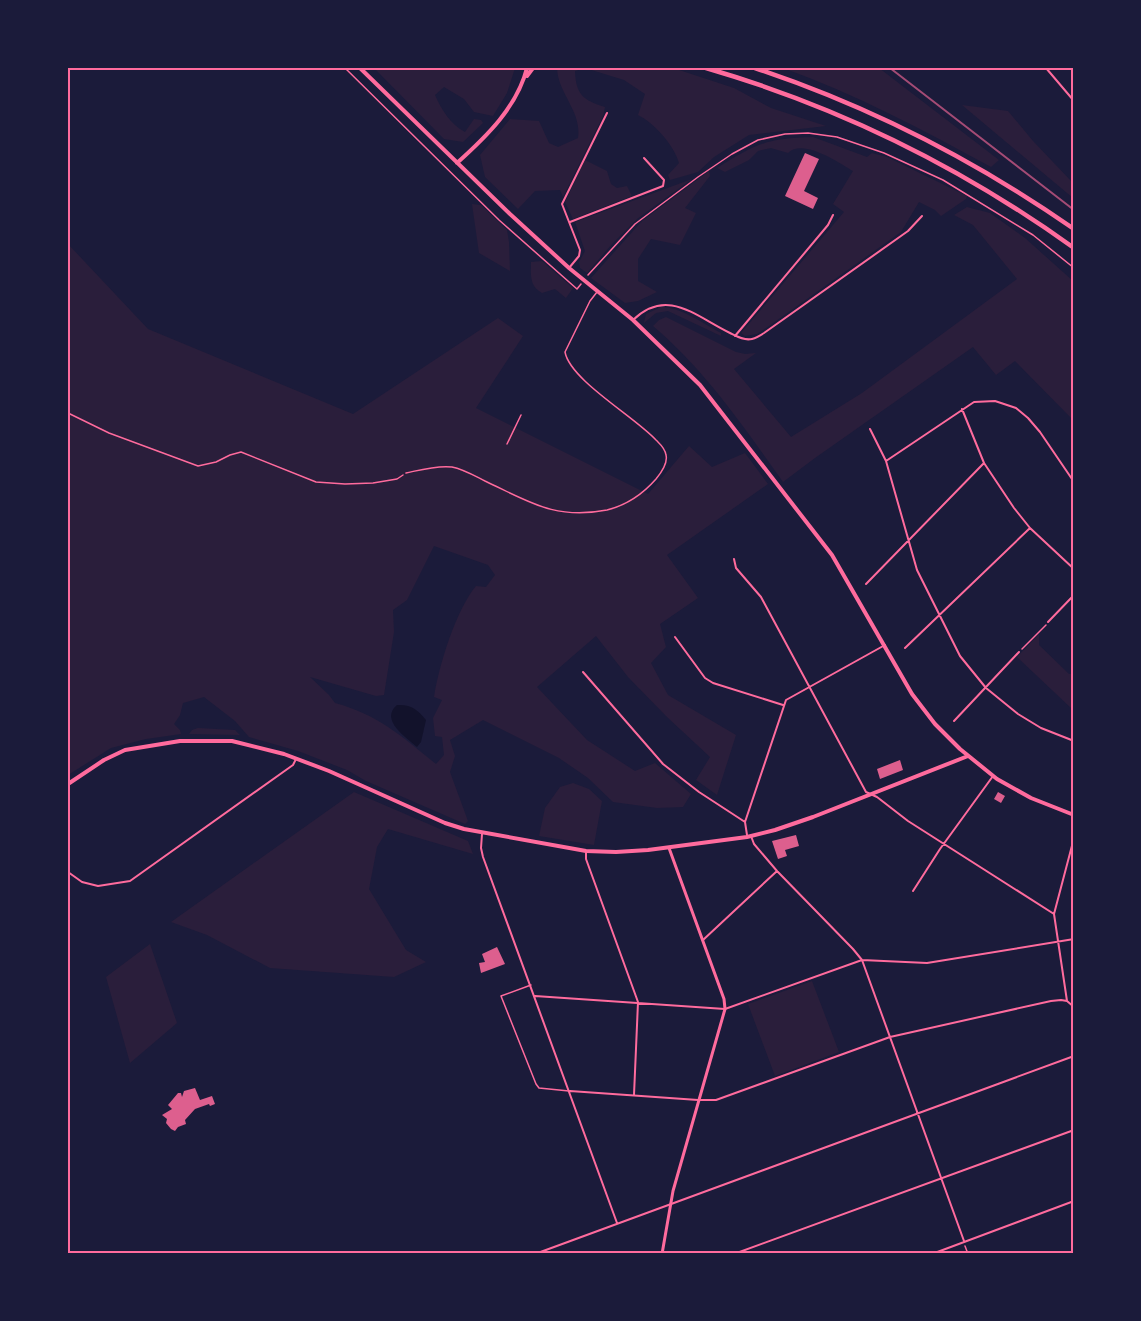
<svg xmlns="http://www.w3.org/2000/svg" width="1141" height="1321" font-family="Poppins,sans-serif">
<rect width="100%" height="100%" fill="#1b1b3a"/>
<path fill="#2a1e3b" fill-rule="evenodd" d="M 374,68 L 515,68 L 507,93 L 493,116 L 474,112 L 464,99 L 444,87 L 435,95 C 441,109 451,125 465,132 L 474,119 L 481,120 L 483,123 L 463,142 L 444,139 Z
M 557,68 L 673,68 L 734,88 L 771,108 L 826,126 L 749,135 L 714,157 L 698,172 L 670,180 L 668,175 L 679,163 C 674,145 654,123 638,115 L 645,94 L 624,80 L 585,68 L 575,71 C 576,95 583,100 605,107 L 603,116 L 563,197 L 560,190 L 535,191 L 518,209 L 485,177 L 480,155 L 510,119 L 539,121 L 549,143 L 558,147 L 578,138 C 582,111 558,94 557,68 Z
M 783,68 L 879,68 L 999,160 L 991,167 C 923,130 856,94 783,68 Z
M 962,105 L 1008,111 L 1033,141 L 1073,183 L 1073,198 Z
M 813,137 L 867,157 L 872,153 L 887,157 L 967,196 L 966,199 L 941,216 L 935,210 L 919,202 L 901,232 L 769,326 L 757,334 L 745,336 L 741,333 L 844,212 L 833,204 L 853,171 C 838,162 803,138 788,153 L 771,148 L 758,151 L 749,160 L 725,172 L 717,168 C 755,144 767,138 813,137 Z
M 585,160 L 607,171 L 611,184 L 617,188 L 627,186 L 632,196 L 573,219 L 565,202 Z
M 709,171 L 710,176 L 685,208 L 696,213 L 680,245 L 651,239 L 638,259 L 638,281 L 657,292 L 638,301 L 625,303 L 591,278 L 642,221 Z
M 692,179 L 637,219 L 612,244 L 587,273 L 580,268 L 579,262 L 585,251 L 575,222 Z
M 472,204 L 481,205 L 507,230 L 509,242 L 510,271 L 479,253 Z
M 967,207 L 990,213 L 1025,238 L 1073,281 L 1073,420 L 1015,361 L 996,375 L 973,347 L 815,458 L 783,482 C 744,427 705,370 653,326 L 659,320 L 666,317 L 736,352 L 745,354 L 756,353 L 734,369 L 791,437 L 862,393 L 1017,279 L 973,225 L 954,215 Z
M 68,244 L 148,329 L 353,414 L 498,318 L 523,336 L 476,408 L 648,494 L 689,446 L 712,467 L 745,453 L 768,484 L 667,555 L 698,598 L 660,624 L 666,647 L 651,663 L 668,695 L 736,735 L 717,795 L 696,780 L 710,757 L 667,717 L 628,677 L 596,636 L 537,687 L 587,740 L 635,771 L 655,763 L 691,794 L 683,807 L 657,808 L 613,802 L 588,778 L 559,758 L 483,720 L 450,740 L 455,756 L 450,772 L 468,821 L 465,824 L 366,781 L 347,770 L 298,751 L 249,737 L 235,721 L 204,697 L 183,703 L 180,715 L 174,724 L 180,730 L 181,734 L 146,739 L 111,748 L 68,775 ZM 434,546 L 488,565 L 495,575 L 486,587 L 476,586 C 456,610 439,665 434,697 L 442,700 L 433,718 L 435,736 L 442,737 L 444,755 L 436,764 C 401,736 379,715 335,703 L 329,695 L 310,677 L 376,696 L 384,695 L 394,632 L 393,610 L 407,600 Z
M 542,261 L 573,288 L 566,298 L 555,289 L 542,293 C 529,286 531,275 531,262 Z
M 661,307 C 681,307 704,324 721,333 L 721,336 L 668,311 L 656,313 L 644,323 L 646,314 Z
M 1039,634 L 1039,645 L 1069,674 L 1073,674 L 1073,708 L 1071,708 L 1017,657 Z
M 198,728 L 235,730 L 240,735 L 189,734 L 192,730 Z
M 573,783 L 589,789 L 602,801 L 594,845 L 539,836 L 545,808 L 560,787 Z
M 354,792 L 468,841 L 473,854 L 388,829 L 377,847 L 369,889 L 406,950 L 426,962 L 394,977 L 270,968 L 207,935 L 171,922 Z
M 150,944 L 177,1023 L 130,1063 L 106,977 Z
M 812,981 L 839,1052 L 775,1076 L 748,1004 Z"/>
<path fill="#12122b" d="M 397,705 C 411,704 418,710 426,720 L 421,742 L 417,747 C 407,738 379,720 397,705 Z"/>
<path fill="#dd5f8e" d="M 805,153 L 819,159 L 804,191 L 818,198 L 813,209 L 785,196 Z
M 900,760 L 903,770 L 880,779 L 877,769 Z
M 998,792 L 1005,796 L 1001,803 L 994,799 Z
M 796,835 L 799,846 L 785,850 L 787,856 L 778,859 L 772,841 Z
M 497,947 L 505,964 L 481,973 L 479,963 L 485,962 L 482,954 Z
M 195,1088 L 200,1100 L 212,1096 L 215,1104 L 210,1106 L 209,1104 L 195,1109 L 185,1120 L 186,1124 L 178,1127 L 175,1131 L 171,1129 L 166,1123 L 167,1119 L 162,1115 L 172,1109 L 168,1105 L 178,1093 L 181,1093 L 182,1097 L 184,1091 Z"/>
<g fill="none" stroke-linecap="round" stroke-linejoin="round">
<path stroke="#ff6b9d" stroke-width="1.5" d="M 345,68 L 499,220 L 577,289 L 581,284
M 588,275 L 635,224 L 698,177 L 732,154 L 758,140 L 785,134 L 808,133 L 837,137 L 884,153 L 943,180 L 1033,235 L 1074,268
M 68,413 L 109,433 L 198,466 L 216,462 L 230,455 L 241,452 L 316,482 L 345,484 L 373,483 L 397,479 L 403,475
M 507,444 L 521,415
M 1022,649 L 1046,625
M 965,1246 L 968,1254"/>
<path stroke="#ff6b9d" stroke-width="1.5" d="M 406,473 C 420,470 437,465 452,467 C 463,469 475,476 485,481 C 530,502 555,520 607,510 C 627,505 642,495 656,479 C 661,473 668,463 666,455 C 665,448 660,444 656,440 C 635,417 570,380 565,352 L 590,301 L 597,292
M 531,985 L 501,996 L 536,1084 L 539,1088 L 569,1091"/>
<path stroke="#ff6b9d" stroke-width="2" d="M 1046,68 L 1074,101
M 570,222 L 663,186 L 664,180 L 644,158
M 569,268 L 579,256 L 580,250 L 562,204 L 607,113
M 633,320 C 667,287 695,316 730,333 C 736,336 744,341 752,339 C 756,338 761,335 764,333 L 908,231 L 922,216
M 735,336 L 828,225 L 833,215
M 962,409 L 984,463 L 1014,508 L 1030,528 L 1074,569
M 870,429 L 886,461 L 917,570 L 960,656 L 986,688 L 1018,714 L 1041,728 L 1074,741
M 886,461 L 974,402 L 995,401 L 1016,408 L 1028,418 L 1040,432 L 1074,482
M 734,559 L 736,568 L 761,597 L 866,792 L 877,797 L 908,821 L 1054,914
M 866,584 L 984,463
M 1048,622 L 1074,595
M 675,637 L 705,678 L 713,683 L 783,705
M 905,648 L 1030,528
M 583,672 L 663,764 L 699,792 L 745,822
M 954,721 L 1019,652
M 482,834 L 481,848 L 483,857 L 617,1223
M 747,835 L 745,822 L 786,700 L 885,645
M 751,836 L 754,844 L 777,871 L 853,949 L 862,960 L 964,1241
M 1074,838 L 1054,914 L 1067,1001 L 1074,1007
M 586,851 L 586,859 L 638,1002 L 634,1095
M 68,872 L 82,882 L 98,886 L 130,881 L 293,765 L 296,759
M 913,891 L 940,849 L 993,776
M 703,940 L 777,871
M 535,996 L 725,1009 L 862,960 L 927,963 L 1074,939
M 570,1091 L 698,1100 L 716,1100 L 890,1037 L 1051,1001 L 1061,1000 L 1067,1001
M 535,1254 L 1074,1056
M 734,1254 L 1074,1130
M 932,1254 L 1074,1201"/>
<path stroke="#ff6b9d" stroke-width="3" d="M 662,1254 L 673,1191 L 725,1009 L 724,999 L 669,848"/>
<path stroke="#ff6b9d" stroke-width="4" d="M 360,68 L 510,214 L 569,268 L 633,320 L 700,385 L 832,555 L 912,694 L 935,724 L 960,749 L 997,779 L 1031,798 L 1074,815
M 527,76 L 533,68
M 457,163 C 487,136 517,107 527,68
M 68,784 L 104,760 L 125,750 L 180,741 L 232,741 L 284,754 L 329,771 L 445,823 L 464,829 L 586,851 L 616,852 L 648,850 L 747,837 L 775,830 L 813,817 L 968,756"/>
<path stroke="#ff6b9d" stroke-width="4.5" d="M 706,68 C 840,107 960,166 1074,248
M 755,68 C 869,106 975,160 1074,229"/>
<path stroke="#a44b75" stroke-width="2" d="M 890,68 L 1074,210"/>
</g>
<rect width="1141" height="1321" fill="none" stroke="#1b1b3a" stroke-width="138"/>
<rect x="69" y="69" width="1003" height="1183" fill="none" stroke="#ff6b9d" stroke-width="2"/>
</svg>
